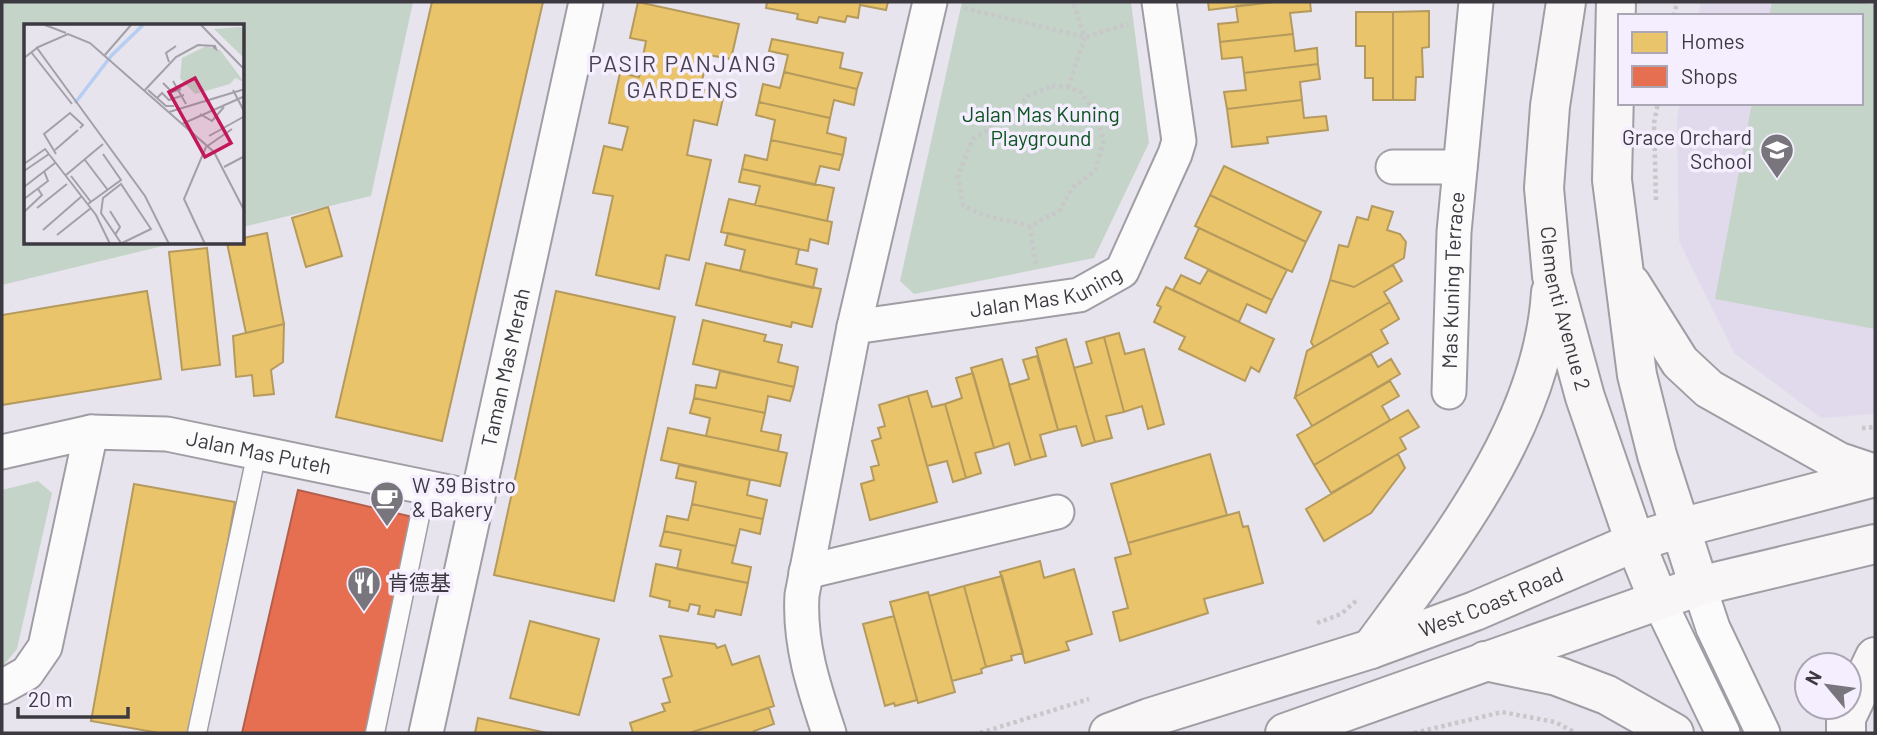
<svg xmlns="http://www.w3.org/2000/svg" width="1877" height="735" font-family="Barlow,'Noto Sans SC',sans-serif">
<rect width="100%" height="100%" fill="#e8e4ee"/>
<path fill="#e1daec" d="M 1701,2 L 1875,2 L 1875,414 L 1821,418 L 1734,353 L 1679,241 L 1677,119 L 1680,103 L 1861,103 L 1861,16 L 1698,16 Z"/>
<path fill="#c4d4c8" d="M 2,2 L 413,2 L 371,196 L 243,227 L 243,26 L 26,26 L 26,243 L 175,243 L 2,285 Z
M 962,2 L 1131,2 L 1149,143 L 1094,258 L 914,294 L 900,281 Z
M 1772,2 L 1857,2 L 1875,5 L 1875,329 L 1715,299 L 1752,103 L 1861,103 L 1861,16 L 1769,16 Z
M 38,481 L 52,493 L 17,649 L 2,667 L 2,490 Z"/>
<path fill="#e9c46a" stroke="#b59a5d" stroke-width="2" d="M 432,2 L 543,2 L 442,441 L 336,417 Z
M 638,2 L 739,24 L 731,59 L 708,55 L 700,89 L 724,94 L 717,125 L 694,120 L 687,155 L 711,160 L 689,260 L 666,255 L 659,289 L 596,275 L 613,196 L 593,193 L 604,146 L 622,150 L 628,127 L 609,123 L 620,73 L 639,77 L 646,41 L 630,38 Z
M 767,2 L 888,2 L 886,10 L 860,5 L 858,18 L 847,16 L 845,22 L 819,17 L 817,23 L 797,19 L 798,14 L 766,8 Z
M 1208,2 L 1273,2 L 1209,10 Z
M 1273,2 L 1310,2 L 1311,11 L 1290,13 L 1293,34 L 1220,42 L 1218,24 L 1238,22 L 1236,6 Z
M 1429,11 L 1429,47 L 1422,48 L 1423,77 L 1416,77 L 1415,100 L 1393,100 L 1393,12 Z
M 1356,12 L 1393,12 L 1393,100 L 1373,100 L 1373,78 L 1365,78 L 1365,46 L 1356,46 Z
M 1293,34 L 1295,51 L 1317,48 L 1318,64 L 1244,73 L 1242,57 L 1222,59 L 1220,42 Z
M 772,39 L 843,53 L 840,68 L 862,73 L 857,89 L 784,72 L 788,55 L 769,51 Z
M 1318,64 L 1320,79 L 1300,82 L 1302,100 L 1227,109 L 1224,92 L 1246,90 L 1244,73 Z
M 784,72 L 857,89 L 854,105 L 834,100 L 830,118 L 759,102 L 763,84 L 780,88 Z
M 1302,100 L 1304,118 L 1326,116 L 1328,130 L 1267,137 L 1268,143 L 1232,147 L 1227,109 Z
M 759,102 L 830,118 L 827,133 L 846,138 L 843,155 L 771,140 L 775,120 L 756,115 Z
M 771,140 L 843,155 L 839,170 L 820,166 L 815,185 L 742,169 L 745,155 L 767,160 Z
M 1224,166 L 1321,212 L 1306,242 L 1210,195 Z
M 742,169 L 834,188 L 827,221 L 755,205 L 760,186 L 739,182 Z
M 1210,195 L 1306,242 L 1292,272 L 1195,226 Z
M 729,199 L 832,222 L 828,244 L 810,239 L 808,251 L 721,232 Z
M 1372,206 L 1393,212 L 1387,230 L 1400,234 L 1406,242 L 1404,258 L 1354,287 L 1330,280 L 1339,245 L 1348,247 L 1357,217 L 1368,220 Z
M 328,207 L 342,256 L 306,267 L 292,218 Z
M 1199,228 L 1287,270 L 1272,300 L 1185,258 Z
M 267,233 L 284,324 L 246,333 L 227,243 L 243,243 L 243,238 Z
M 728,233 L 799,249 L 796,264 L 817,269 L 813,288 L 740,271 L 745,250 L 725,245 Z
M 207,248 L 220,365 L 182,370 L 169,252 Z
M 706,263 L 821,289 L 812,327 L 792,322 L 791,327 L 696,305 Z
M 1393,265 L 1402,281 L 1384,292 L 1390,302 L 1314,347 L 1311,342 L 1330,280 L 1354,287 Z
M 1208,270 L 1272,300 L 1266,313 L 1247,304 L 1239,322 L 1173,290 L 1181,275 L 1200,284 Z
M 1166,287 L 1274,339 L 1259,372 L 1251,367 L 1245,381 L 1179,349 L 1185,337 L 1154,322 L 1161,307 L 1157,305 Z
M 147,291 L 161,379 L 2,405 L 2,315 Z
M 556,291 L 675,317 L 614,601 L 494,575 Z
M 1390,302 L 1399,319 L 1381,330 L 1388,343 L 1295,397 L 1307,351 Z
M 703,320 L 766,335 L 764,341 L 782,345 L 778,362 L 798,367 L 794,387 L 693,364 Z
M 284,324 L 283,362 L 271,370 L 274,394 L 254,396 L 252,375 L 236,377 L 233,336 Z
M 1119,333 L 1125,354 L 1144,349 L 1164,424 L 1148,429 L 1142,406 L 1124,412 L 1104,337 Z
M 1104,337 L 1124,412 L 1106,416 L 1112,438 L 1095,442 L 1074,368 L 1092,363 L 1086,342 Z
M 1066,339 L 1095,442 L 1082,446 L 1076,426 L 1058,430 L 1036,348 Z
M 1371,354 L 1378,367 L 1391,359 L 1400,374 L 1312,426 L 1295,397 Z
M 1037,356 L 1058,430 L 1040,435 L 1046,456 L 1031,460 L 1009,385 L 1029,379 L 1023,360 Z
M 1002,359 L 1031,460 L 1015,465 L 1009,443 L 994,448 L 971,368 Z
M 720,371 L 794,387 L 790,401 L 768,396 L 765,413 L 694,398 L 696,385 L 716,388 Z
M 973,373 L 994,448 L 975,453 L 981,473 L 966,478 L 945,404 L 962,398 L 956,378 Z
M 1390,381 L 1399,396 L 1382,406 L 1390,420 L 1314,465 L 1297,435 Z
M 927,391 L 932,407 L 945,404 L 966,478 L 953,482 L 947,461 L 927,466 L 908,396 Z
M 908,396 L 937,502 L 870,520 L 861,484 L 874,480 L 871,467 L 879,465 L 872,441 L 881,438 L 878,428 L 885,426 L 879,405 Z
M 694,398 L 765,413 L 761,431 L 781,435 L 778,451 L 706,436 L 710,418 L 690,413 Z
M 1408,410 L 1419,427 L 1400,438 L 1406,449 L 1331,493 L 1314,465 Z
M 668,428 L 787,453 L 780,486 L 661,460 Z
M 1210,454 L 1227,515 L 1128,543 L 1111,484 Z
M 1398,454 L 1405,468 L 1371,513 L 1324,541 L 1306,509 Z
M 679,465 L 750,480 L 747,495 L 767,500 L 763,519 L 692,504 L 696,482 L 676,478 Z
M 134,484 L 235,502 L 194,733 L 159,733 L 91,721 Z
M 692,504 L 763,519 L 760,534 L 740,529 L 736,546 L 664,531 L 667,516 L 688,520 Z
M 1239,512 L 1243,527 L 1248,526 L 1263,583 L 1204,599 L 1208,613 L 1120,641 L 1113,612 L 1128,608 L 1115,558 L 1131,554 L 1128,543 Z
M 664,531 L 736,546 L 732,563 L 751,567 L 748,583 L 677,569 L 681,550 L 660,546 Z
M 1040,561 L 1044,578 L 1074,569 L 1092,634 L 1066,642 L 1069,650 L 1025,663 L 1000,572 Z
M 656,564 L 748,583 L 741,615 L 716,610 L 714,617 L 698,614 L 700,606 L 690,604 L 688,611 L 669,607 L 670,601 L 650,596 Z
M 1002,576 L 1023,653 L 1011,656 L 1012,660 L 986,667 L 964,586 Z
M 964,586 L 986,667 L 981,669 L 982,673 L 952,681 L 929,596 Z
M 928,592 L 955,692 L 918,703 L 890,602 Z
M 894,616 L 917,700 L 895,706 L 894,703 L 885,706 L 863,624 Z
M 530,621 L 599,639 L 579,715 L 510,698 Z
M 660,636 L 715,644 L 717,648 L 725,645 L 732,665 L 759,656 L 774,706 L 689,733 L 633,733 L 630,723 L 665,711 L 662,704 L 670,702 L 663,679 L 672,676 Z
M 769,708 L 774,724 L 754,731 L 755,733 L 689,733 Z
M 478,718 L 547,733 L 475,733 Z"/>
<path fill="#e76f51" stroke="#b45f4c" stroke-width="2" d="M 298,490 L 417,518 L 367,733 L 242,733 Z"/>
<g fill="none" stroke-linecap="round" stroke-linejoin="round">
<g stroke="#a09da4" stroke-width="21">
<path id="service" d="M 197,733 L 257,452
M 375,733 L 426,487"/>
</g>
<g stroke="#a09da4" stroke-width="37">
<g id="minor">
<path d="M 1393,167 L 1460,167"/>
<path id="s1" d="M 854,327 L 1079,295 L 1122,271 L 1175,154 L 1179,141 L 1159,2"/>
<path id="s2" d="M 1449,392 L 1454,232 L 1476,2"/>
<path id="s3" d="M 2,452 L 91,432 L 167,434 L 478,498"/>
<path d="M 806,572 L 1057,512"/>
<path d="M 1699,586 L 1713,628 L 1763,733"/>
<path d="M 1659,601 L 1723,733"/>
<path d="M 2,687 L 27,673 L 45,647 L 91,432"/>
<path id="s4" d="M 426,733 L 586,2"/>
<path d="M 829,733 C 814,688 799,644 802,595 L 854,327 L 930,2"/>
</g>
</g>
<g stroke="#a09da4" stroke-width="42">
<g id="secondary">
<path id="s5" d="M 1566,2 L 1550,106 L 1544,188 L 1552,276 L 1585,397 L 1635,542 L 1659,601"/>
<path d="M 1616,2 L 1612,180 L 1637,375 L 1657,455 L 1699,586"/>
<path d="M 1631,284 L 1680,362 L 1709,389 L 1839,462 L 1875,474"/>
<path d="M 1371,649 C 1447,545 1543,426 1551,292"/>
<path d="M 1485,661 L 1557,676 L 1607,695 L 1674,733"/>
<path id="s6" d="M 1109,733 L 1149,718 L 1371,649 L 1475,611 L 1635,542 L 1680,528 L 1875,477"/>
<path d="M 1285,733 L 1699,586 L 1875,544"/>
<path d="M 1846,733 L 1846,718 L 1875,657"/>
</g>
</g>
<path stroke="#c8c7c9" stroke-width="4.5" stroke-dasharray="3.5 3.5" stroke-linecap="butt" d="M 964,8 L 1085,37 L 1128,24
M 1674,16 L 1677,2
M 1052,86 L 1068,87 L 1081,92 L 1095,114 L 1104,140 L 1095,171 L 1072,188 L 1059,211 L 1030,226 L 983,215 L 963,205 L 958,175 L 973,139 L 1012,114 L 1028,96 Z
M 1068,87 L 1085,37 L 1073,2
M 1656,200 L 1654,123 L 1658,103
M 1030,226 L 1036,267
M 1862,428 L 1875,427
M 1317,623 L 1341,614 L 1357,600
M 980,733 L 1089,699
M 1414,733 L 1502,712 L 1555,722 L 1576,733"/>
<use href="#service" stroke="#fcfbfc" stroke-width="18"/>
<use href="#minor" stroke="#fcfbfc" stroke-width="33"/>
<use href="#secondary" stroke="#f8f6f6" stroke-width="38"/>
</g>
<defs>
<g id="school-pin" transform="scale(1.75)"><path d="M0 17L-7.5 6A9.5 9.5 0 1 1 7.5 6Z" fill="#78757d" stroke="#f5eeff"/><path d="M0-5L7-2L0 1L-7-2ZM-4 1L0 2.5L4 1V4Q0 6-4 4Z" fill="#fff"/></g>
<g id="cafe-pin" transform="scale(1.75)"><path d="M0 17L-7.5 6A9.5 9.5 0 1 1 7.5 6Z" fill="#78757d" stroke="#f5eeff"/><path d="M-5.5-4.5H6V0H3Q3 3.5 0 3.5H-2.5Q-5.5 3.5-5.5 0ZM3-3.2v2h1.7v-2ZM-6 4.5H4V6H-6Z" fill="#fff"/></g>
<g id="restaurant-pin" transform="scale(1.75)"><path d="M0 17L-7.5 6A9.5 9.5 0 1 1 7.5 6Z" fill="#78757d" stroke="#f5eeff"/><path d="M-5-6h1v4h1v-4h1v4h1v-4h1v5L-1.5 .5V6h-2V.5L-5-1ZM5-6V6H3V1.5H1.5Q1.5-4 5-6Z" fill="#fff"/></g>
</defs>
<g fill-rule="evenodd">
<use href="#school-pin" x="1777" y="150"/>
<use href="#cafe-pin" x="387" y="498"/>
<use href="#restaurant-pin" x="364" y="583"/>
</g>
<g text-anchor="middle" stroke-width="7" stroke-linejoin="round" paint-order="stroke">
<g font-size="21" fill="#0c5420" stroke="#f5eeff">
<text x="1041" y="122">Jalan Mas Kuning<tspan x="1041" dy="24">Playground</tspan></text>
</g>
<g font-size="21" fill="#3c3940" stroke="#f5eeff" text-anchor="start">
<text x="1752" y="145" text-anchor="end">Grace Orchard<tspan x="1752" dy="24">School</tspan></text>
<text x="412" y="493">W 39 Bistro<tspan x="412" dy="24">&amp; Bakery</tspan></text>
<text x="388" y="590">肯德基</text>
</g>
<g font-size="21" fill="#3c3940" stroke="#f5eeff">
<text dy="7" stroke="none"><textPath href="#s2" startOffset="112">Mas Kuning Terrace</textPath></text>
<text dy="7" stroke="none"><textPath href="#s1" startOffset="196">Jalan Mas Kuning</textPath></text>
<text dy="7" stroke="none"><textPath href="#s5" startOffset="310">Clementi Avenue 2</textPath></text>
<text dy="7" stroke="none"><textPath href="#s4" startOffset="374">Taman Mas Merah</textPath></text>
<text dy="7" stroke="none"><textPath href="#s3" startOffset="261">Jalan Mas Puteh</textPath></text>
<text dy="7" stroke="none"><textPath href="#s6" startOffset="404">West Coast Road</textPath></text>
</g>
<g font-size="23" letter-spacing="2" fill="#494351" stroke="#f5eeff">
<text x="683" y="72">PASIR PANJANG<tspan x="683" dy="26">GARDENS</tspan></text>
</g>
</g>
<g transform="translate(24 24)">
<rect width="220" height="220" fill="#e8e4ee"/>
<path d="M 215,3 L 220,4 L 220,34 L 190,5 ZM 182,22 L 196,26 L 220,58 L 211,54 L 206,60 L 171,70 L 156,54 L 158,34 Z" fill="#c4d4c8"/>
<path fill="none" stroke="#b6cef2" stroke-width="3.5" d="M 51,79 L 88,31 L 119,1"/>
<path fill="none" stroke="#a3a0a8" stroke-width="2" d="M 21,1 L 42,9M 177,1 L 221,46M 12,24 L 44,10 L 66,19 L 190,128 L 221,188M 7,28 L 48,80M 80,32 L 107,1M 0,34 L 13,24 L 21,35 L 121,172 L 145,220M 145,38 L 142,29 L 152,22M 149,57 L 162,80M 139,59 L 148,68 L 157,65M 124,66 L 142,82 L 150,82M 209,66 L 221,89M 120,67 L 152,33 L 174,21 L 191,22 L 192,25 L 189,23M 133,74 L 138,69 L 145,76 L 160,71M 145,88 L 221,65M 176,90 L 188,97 L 200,83M 158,100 L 221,72M 185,112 L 221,92M 182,123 L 208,105M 31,126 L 54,106M 32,130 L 20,110 L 46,89 L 59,101 L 56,104M 61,136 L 83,165M 0,140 L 21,125 L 72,191 L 86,220M 200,143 L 219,133M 0,147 L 25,130M 42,151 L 79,120M 47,152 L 67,178M 0,163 L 31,139M 0,175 L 24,157 L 20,147M 64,180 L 97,156 L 79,130M 13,184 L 43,160M 86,187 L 96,203 L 91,211M 0,188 L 18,171 L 14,165M 19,206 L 58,172M 33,211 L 67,184M 96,220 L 127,205 L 97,160 L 79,174 L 77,189 L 97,219M 181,220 L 160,175 L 182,123"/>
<path fill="#c2185b" fill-opacity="0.15" stroke="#c2185b" stroke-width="3.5" d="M 171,54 L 207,119 L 181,133 L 145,68 Z"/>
<rect width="220" height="220" fill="none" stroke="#3c3940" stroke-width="3.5"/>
</g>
<rect width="1877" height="735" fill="none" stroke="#3c3940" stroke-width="7"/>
<rect x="1618" y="14" width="245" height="91" fill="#f5eeff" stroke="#aba6b3" stroke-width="2"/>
<rect x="1632" y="32" width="35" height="21" fill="#e9c46a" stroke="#aba6b3" stroke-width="2"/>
<text x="1681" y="49" font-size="21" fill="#3c3940">Homes</text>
<rect x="1632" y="66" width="35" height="21" fill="#e76f51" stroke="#aba6b3" stroke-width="2"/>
<text x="1681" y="84" font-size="21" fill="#3c3940">Shops</text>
<g transform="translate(1828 686) rotate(299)"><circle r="33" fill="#f5eeff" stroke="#aba6b3" stroke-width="2"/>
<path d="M0-5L12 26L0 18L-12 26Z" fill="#78757d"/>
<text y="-10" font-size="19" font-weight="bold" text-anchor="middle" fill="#3c3940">N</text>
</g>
<path d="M18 707v10h110v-10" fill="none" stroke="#3c3940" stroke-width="3.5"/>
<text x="28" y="707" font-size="21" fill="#3c3940" stroke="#f5eeff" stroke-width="5" paint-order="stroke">20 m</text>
</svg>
